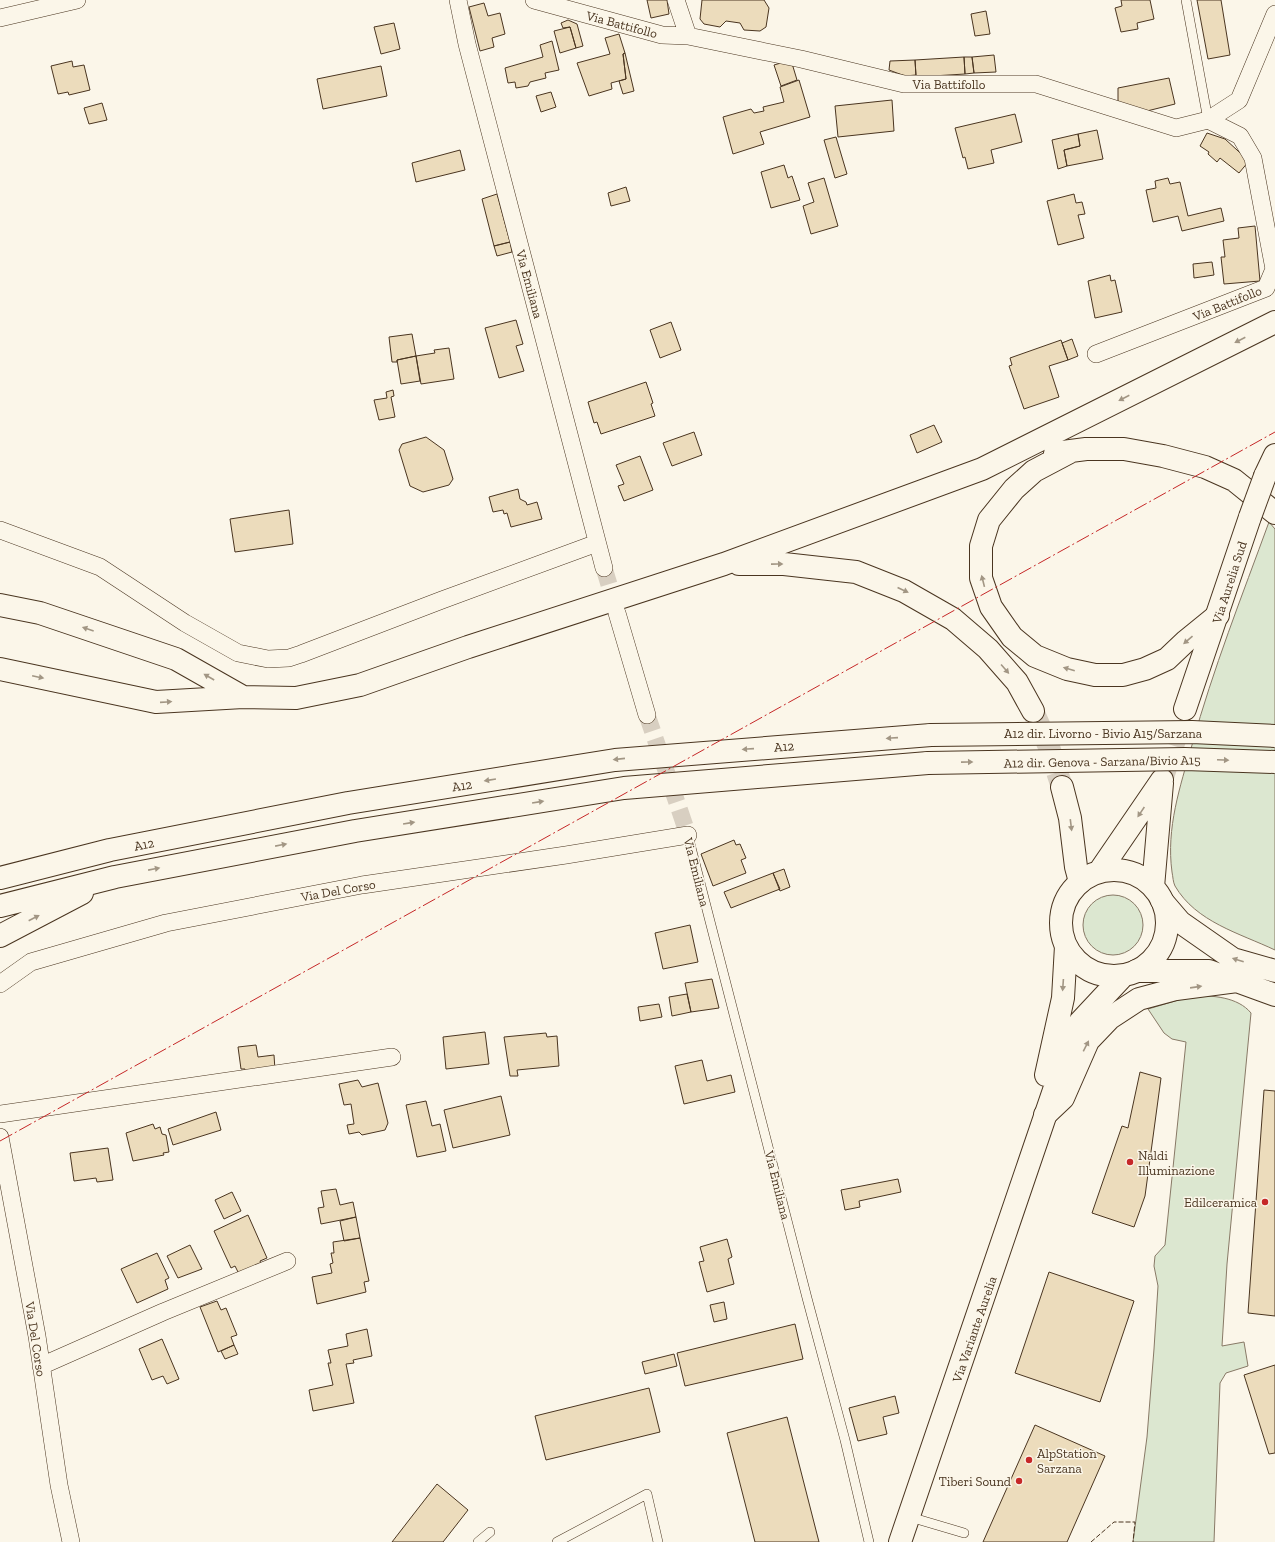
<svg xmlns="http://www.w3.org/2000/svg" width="1275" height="1542" font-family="'Zilla Slab',serif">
<rect width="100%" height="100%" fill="#fbf6e9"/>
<path fill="#dce7d0" stroke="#887966" d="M 1269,522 L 1275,529 L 1275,950 C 1239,933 1196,922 1175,886 C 1173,882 1173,877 1172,872 C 1166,828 1180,787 1192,745 C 1213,669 1242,596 1269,522 Z
M1083 925a30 30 0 1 1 60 0a30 30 0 1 1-60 0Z
M 1192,996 C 1212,995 1238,997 1251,1013 L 1227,1264 L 1222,1346 L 1244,1342 L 1248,1366 L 1226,1373 L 1220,1383 L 1214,1542 L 1133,1542 L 1147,1437 L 1154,1349 L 1158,1286 L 1154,1266 L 1155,1256 L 1165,1245 L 1186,1042 L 1172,1039 L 1164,1033 L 1148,1009 Z"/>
<path fill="#ecdcbc" stroke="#4a3520" d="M 647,0 L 667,0 L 669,14 L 651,18 Z
M 702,0 L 764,0 L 769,8 L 766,27 L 760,31 L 744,30 L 740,23 L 726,21 L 720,27 L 704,24 L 700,19 Z
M 1121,0 L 1150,0 L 1154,19 L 1137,23 L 1138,29 L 1121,32 L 1115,8 L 1122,6 Z
M 1197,0 L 1221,0 L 1230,55 L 1208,59 Z
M 484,3 L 488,16 L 500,13 L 505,34 L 492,38 L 494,47 L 480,51 L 469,7 Z
M 986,11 L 990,34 L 975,36 L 971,14 Z
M 568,20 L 577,24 L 583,46 L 576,48 L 570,27 L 563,28 L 561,23 Z
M 394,23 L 400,49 L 381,54 L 374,27 Z
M 570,27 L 576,48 L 560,53 L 554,31 Z
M 619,34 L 625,53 L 623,54 L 626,79 L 611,83 L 612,89 L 589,96 L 577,63 L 610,54 L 605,38 Z
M 552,41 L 559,70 L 545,73 L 546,78 L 530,82 L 528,86 L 516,88 L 515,82 L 508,83 L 505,68 L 543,57 L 540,45 Z
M 625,53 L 634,91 L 623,94 L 619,81 L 626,79 L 623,54 Z
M 994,55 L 996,72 L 974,73 L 972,57 Z
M 964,57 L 972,57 L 974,73 L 965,74 Z
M 964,57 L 965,74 L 916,77 L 915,60 Z
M 791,60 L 797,80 L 781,86 L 774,65 Z
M 915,60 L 916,75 L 905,76 L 889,70 L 890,61 Z
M 72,61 L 73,67 L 84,65 L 90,90 L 69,95 L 68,92 L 58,94 L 51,66 Z
M 381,66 L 387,96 L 323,109 L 317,79 Z
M 1169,78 L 1175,104 L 1147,111 L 1118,102 L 1118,88 Z
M 799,80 L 810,117 L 760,132 L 764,144 L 733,154 L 723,117 L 751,109 L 754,113 L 764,111 L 763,107 L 784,102 L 780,87 Z
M 551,92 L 556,107 L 541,112 L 536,96 Z
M 892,100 L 894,131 L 838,137 L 835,106 Z
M 102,103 L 107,120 L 89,124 L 84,108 Z
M 1015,114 L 1022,142 L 991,150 L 994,163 L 968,169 L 965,157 L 963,158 L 955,128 Z
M 1097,130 L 1103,159 L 1067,166 L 1064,150 L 1080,146 L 1078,134 Z
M 1207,133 L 1225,139 L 1249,161 L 1239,173 L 1220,158 L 1217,162 L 1208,154 L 1209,152 L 1200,146 Z
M 1078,134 L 1080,146 L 1064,150 L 1067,166 L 1058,169 L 1052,140 Z
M 836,137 L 847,174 L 835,178 L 824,140 Z
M 460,150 L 465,170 L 416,182 L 412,163 Z
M 784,165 L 788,178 L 792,176 L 800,200 L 771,208 L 761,172 Z
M 824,178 L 838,226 L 811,234 L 803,206 L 814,202 L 808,183 Z
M 1168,178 L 1170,184 L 1180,182 L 1188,216 L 1221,208 L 1224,221 L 1182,231 L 1178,216 L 1153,222 L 1146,190 L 1156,188 L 1155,181 Z
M 626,187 L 630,201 L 611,206 L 608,193 Z
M 497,194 L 510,242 L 494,246 L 482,199 Z
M 1074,194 L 1076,203 L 1082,202 L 1085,214 L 1078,215 L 1084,238 L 1058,245 L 1047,201 Z
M 1255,226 L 1260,281 L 1224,284 L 1221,257 L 1225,257 L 1223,240 L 1239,238 L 1238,228 Z
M 510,242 L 512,252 L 497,256 L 494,246 Z
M 1212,262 L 1214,275 L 1194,278 L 1193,264 Z
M 1110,275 L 1111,281 L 1115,280 L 1122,312 L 1095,318 L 1088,281 Z
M 516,320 L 523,344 L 516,346 L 524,371 L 499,378 L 485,328 Z
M 671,322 L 681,350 L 660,358 L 650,330 Z
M 412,334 L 416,356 L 397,360 L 397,362 L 392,362 L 389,337 Z
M 1072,339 L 1078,356 L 1068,360 L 1062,343 Z
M 1061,340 L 1068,360 L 1049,366 L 1059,397 L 1024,409 L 1009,366 L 1012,365 L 1010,358 Z
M 449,348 L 454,379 L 421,384 L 416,356 L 435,353 L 434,350 Z
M 416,356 L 420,381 L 401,384 L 397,360 Z
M 646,382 L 653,403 L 651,404 L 655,416 L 601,434 L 597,422 L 594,423 L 588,402 Z
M 393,390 L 394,396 L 391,397 L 395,417 L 379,420 L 374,400 L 387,398 L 386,392 Z
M 934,425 L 942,442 L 917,453 L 910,435 Z
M 694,432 L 702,455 L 672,466 L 663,443 Z
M 426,437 L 444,450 L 453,479 L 449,485 L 423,492 L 410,486 L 399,450 L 402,444 Z
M 640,456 L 653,490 L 624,501 L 618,486 L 624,484 L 616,465 Z
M 518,489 L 520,499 L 526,502 L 527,505 L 537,502 L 542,519 L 511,527 L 507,513 L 504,514 L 503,510 L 493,512 L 489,497 Z
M 289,510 L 293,544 L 235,552 L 230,519 Z
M 734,840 L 736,845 L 740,844 L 746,858 L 741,860 L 746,873 L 713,886 L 701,854 Z
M 784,869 L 790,887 L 780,891 L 773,873 Z
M 773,873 L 780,889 L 731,908 L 724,892 Z
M 690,925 L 698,962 L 663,969 L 655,933 Z
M 712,979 L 719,1008 L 691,1012 L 685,983 Z
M 687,994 L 691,1012 L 672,1016 L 669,997 Z
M 659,1004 L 662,1017 L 640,1021 L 638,1007 Z
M 485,1032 L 489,1064 L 446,1069 L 443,1037 Z
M 546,1033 L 547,1037 L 557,1036 L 559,1066 L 517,1070 L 518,1076 L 510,1076 L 504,1037 Z
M 256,1045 L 258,1057 L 274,1055 L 275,1070 L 245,1074 L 245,1069 L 241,1069 L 238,1047 Z
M 702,1060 L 707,1081 L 731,1075 L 735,1092 L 684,1104 L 675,1066 Z
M 1140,1072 L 1161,1078 L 1145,1196 L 1134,1227 L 1092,1213 L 1122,1126 L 1128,1128 Z
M 358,1080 L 362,1087 L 378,1083 L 388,1123 L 385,1130 L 362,1135 L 359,1132 L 349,1134 L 347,1125 L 354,1124 L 351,1104 L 344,1105 L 339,1084 Z
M 1264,1090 L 1275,1091 L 1275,1316 L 1248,1313 Z
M 501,1096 L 510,1135 L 453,1148 L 444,1110 Z
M 426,1101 L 432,1126 L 440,1124 L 446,1151 L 417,1157 L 406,1105 Z
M 216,1112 L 221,1130 L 173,1145 L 168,1129 Z
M 153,1124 L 155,1129 L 160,1127 L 162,1134 L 166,1135 L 169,1152 L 163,1153 L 164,1155 L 133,1161 L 126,1133 Z
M 108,1148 L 113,1180 L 97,1182 L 96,1178 L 74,1181 L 70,1153 Z
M 898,1179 L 901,1192 L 859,1201 L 860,1207 L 845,1210 L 841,1190 Z
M 336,1189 L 340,1205 L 353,1202 L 356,1217 L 321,1224 L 318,1208 L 324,1207 L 321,1191 Z
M 232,1192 L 241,1211 L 224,1219 L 215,1200 Z
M 248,1215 L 267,1258 L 260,1261 L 262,1266 L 240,1276 L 235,1266 L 231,1268 L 214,1231 Z
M 356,1217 L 360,1238 L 344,1241 L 340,1221 Z
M 360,1238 L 369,1281 L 364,1282 L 366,1292 L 317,1304 L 312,1277 L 332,1273 L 330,1264 L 333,1263 L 331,1253 L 334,1253 L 333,1242 Z
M 727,1239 L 732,1257 L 728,1259 L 734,1284 L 707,1292 L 699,1262 L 704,1261 L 700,1247 Z
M 190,1245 L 202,1269 L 178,1278 L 167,1256 Z
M 157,1253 L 169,1278 L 165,1280 L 168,1289 L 137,1303 L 121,1269 Z
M 1049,1272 L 1134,1301 L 1100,1402 L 1015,1373 Z
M 217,1301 L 221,1310 L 226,1308 L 237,1335 L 231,1337 L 234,1345 L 218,1352 L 200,1307 Z
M 724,1302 L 727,1319 L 714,1322 L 710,1305 Z
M 795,1324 L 803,1359 L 685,1386 L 677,1353 Z
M 367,1329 L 372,1356 L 353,1360 L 354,1363 L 346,1364 L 354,1403 L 313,1411 L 309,1390 L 333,1385 L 328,1363 L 331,1363 L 328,1350 L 348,1346 L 346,1334 Z
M 162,1339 L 179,1379 L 167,1384 L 163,1376 L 152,1380 L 139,1349 Z
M 234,1345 L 238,1354 L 225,1359 L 221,1351 Z
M 674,1354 L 677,1366 L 645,1374 L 642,1362 Z
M 1275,1365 L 1275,1453 L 1269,1454 L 1244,1375 Z
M 649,1388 L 660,1432 L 546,1460 L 535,1416 Z
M 895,1396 L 899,1413 L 883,1417 L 887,1434 L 858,1441 L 849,1408 Z
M 787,1417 L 819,1542 L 755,1542 L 727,1433 Z
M 1035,1425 L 1105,1456 L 1067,1542 L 983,1542 Z
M 437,1484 L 468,1510 L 443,1542 L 392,1542 Z"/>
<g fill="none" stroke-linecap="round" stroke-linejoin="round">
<path stroke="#d8cfc1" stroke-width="17" stroke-dasharray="17 8" stroke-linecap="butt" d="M 604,568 L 617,611
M 647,715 L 686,829"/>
<path stroke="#d8cfc1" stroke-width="22" stroke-dasharray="22 11" stroke-linecap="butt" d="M 1163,777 L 1185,709"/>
<path stroke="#d8cfc1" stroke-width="22" stroke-dasharray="22 11" stroke-linecap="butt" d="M 1033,711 L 1049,747 L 1062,787"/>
<g stroke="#4a3520" stroke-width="10">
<path id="service" d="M 1186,0 L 1208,120
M 687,832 L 807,1298 L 845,1440 L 869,1542
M 910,1517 L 964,1533
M 478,1542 L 490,1532
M 557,1542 L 647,1494 L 658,1542"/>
</g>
<g stroke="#4a3520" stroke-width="18">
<path id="minor" d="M 458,0 L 467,44 L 604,568
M 534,0 L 662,35 L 688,36 L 801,59 L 904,84 L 1036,84 L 1176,128 L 1208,120 L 1239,100 L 1275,14
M 676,0 L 688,36
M 0,18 L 77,0
M 1096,354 L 1266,288 L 1274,269 L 1253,158 L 1240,136 L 1208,120
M 0,530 L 100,567 L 185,623 L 238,653 L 268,659 L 289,658 L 301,654 L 442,600 L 597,543
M 617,613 L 647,715
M 0,984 L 31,962 L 166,923 L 362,885 L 566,855 L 688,835
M 0,1114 L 392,1057
M 0,1137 L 37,1336 L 59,1485 L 71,1542
M 41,1366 L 163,1312 L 287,1261"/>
</g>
<g stroke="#4a3520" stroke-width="24">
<path id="secondary" d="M 1070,452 L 1034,471 L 1014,489 L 989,520 L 981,546 L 981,578 L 991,607 L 1012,637 L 1035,656 L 1067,669 L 1095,675 L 1123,675 L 1145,669 L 1167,659 L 1186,641 L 1218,615
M 1055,453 L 1086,449 L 1124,449 L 1163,456 L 1205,467 L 1234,480 L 1275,513
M 1162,901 L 1180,922 L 1233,959 L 1275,971
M 1136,971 L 1209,971 L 1275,995
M 1045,1115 L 1063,1098 L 1088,1041 L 1110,1018 L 1139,999 L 1176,989 L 1237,981"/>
</g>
<g stroke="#4a3520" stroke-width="24">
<path id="primary" d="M 1265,476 L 1275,455
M 1185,709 L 1250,517
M1061 923a53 53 0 1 1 106 0a53 53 0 1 1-106 0Z
M 1099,872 L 1162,780
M 1153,887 L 1162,783
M 1046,1075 L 1063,998 L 1066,946
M 900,1542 L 1070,1043 L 1080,1022 L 1123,976"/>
</g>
<g stroke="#4a3520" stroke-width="24">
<path id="motorway" d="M 739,564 L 784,564 L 856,572 L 904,591 L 953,619 L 988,649 L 1017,682 L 1033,711
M 0,605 L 40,613 L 176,659 L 243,697
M 0,669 L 156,702 L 243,697 L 296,698 L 360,685 L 468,647 L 724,564 L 982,469 L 1275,322
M 1062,787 L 1070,818 L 1076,867 L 1080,882
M 0,878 L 110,850 L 348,803 L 615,760 L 931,735
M 0,906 L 115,877 L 355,831 L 624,788 L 928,763
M 0,936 L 82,893"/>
</g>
<use href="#service" stroke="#fbf6e9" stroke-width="9"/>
<use href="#minor" stroke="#fbf6e9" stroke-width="17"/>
<use href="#secondary" stroke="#fbf6e9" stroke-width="22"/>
<use href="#primary" stroke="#fbf6e9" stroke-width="22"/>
<use href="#motorway" stroke="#fbf6e9" stroke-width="22"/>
<g stroke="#4a3520" stroke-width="24" stroke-linecap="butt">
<path id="primary-bridge" d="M 1250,517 L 1265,476"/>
</g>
<g stroke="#4a3520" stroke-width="24" stroke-linecap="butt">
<path id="motorway-bridge" d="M 931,735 L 1192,732 L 1275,736
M 928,763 L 1185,759 L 1275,762"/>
</g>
<use href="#primary-bridge" stroke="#fbf6e9" stroke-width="22"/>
<use href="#motorway-bridge" stroke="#fbf6e9" stroke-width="22"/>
<path stroke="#4a3520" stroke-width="1" stroke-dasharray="5 2" stroke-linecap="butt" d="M 1091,1542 L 1114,1522 L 1135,1522 L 1133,1542"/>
<path stroke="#c62828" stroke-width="1" stroke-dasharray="14 3 2 3" stroke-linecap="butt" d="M 0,1141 L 1275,432"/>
</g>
<defs><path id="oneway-solid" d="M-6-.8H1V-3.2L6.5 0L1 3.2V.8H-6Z"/></defs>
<g fill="#a29684">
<use href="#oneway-solid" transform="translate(1240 340) rotate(153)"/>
<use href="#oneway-solid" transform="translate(1124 398) rotate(153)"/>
<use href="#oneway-solid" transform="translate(777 564) rotate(-1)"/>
<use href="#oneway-solid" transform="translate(983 581) rotate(-104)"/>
<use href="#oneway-solid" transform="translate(903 590) rotate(25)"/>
<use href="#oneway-solid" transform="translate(88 629) rotate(-161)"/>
<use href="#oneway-solid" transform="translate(1188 640) rotate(139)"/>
<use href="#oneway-solid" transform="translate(1005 669) rotate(49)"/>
<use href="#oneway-solid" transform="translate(1069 669) rotate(-164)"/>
<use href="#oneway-solid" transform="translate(38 677) rotate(12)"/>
<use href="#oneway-solid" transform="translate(209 677) rotate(-150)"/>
<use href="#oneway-solid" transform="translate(166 702) rotate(-4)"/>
<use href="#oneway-solid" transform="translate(892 738) rotate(176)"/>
<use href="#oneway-solid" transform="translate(748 749) rotate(176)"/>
<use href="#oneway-solid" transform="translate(619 759) rotate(174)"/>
<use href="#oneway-solid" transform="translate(1223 760) rotate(2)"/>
<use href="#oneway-solid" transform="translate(967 762) rotate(-1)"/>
<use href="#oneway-solid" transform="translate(490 780) rotate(171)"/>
<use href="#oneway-solid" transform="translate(538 802) rotate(-9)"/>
<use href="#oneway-solid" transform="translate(1141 812) rotate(124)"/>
<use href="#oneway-solid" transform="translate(409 823) rotate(-9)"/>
<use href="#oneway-solid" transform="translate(1071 825) rotate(83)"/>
<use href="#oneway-solid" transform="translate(281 845) rotate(-11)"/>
<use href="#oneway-solid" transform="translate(154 869) rotate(-11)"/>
<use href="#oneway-solid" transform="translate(34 918) rotate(-27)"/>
<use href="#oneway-solid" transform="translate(1238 960) rotate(-162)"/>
<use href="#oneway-solid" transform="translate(1063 985) rotate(94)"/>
<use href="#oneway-solid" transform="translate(1196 987) rotate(-8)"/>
<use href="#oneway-solid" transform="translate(1086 1046) rotate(-63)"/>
</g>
<g fill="#c62828" stroke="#fbf6e9" stroke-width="1.5">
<circle cx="1130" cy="1162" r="4"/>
<circle cx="1265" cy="1202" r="4"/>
<circle cx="1029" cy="1460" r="4"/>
<circle cx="1019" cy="1481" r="4"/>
</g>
<g text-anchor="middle" stroke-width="3" stroke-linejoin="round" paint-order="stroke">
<g font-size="13" fill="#4a3520" stroke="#fbf6e9">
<text transform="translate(622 24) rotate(15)" y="5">Via Battifollo</text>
<text x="949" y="89">Via Battifollo</text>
<text transform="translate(530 284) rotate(75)" y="5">Via Emiliana</text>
<text transform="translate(1227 303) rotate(-22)" y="5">Via Battifollo</text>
<text transform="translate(1229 582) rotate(-72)" y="5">Via Aurelia Sud</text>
<text x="1103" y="738">A12 dir. Livorno - Bivio A15/Sarzana</text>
<text transform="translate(784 746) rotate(-4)" y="5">A12</text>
<text transform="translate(1102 761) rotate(-1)" y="5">A12 dir. Genova - Sarzana/Bivio A15</text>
<text transform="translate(462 785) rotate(-9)" y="5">A12</text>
<text transform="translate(144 844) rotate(-11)" y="5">A12</text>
<text transform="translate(697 872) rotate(76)" y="5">Via Emiliana</text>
<text transform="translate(338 890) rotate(-10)" y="5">Via Del Corso</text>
<text transform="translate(778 1185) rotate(76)" y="5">Via Emiliana</text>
<text transform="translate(974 1329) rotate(-71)" y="5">Via Variante Aurelia</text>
<text transform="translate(36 1339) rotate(81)" y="5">Via Del Corso</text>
</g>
<g font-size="13" fill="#4a3520" stroke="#fbf6e9" text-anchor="start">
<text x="1138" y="1160">Naldi<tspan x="1138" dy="15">Illuminazione</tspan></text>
<text x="1257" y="1207" text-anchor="end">Edilceramica</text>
<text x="1037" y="1458">AlpStation<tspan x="1037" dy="15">Sarzana</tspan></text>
<text x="1011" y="1486" text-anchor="end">Tiberi Sound</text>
</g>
</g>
</svg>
